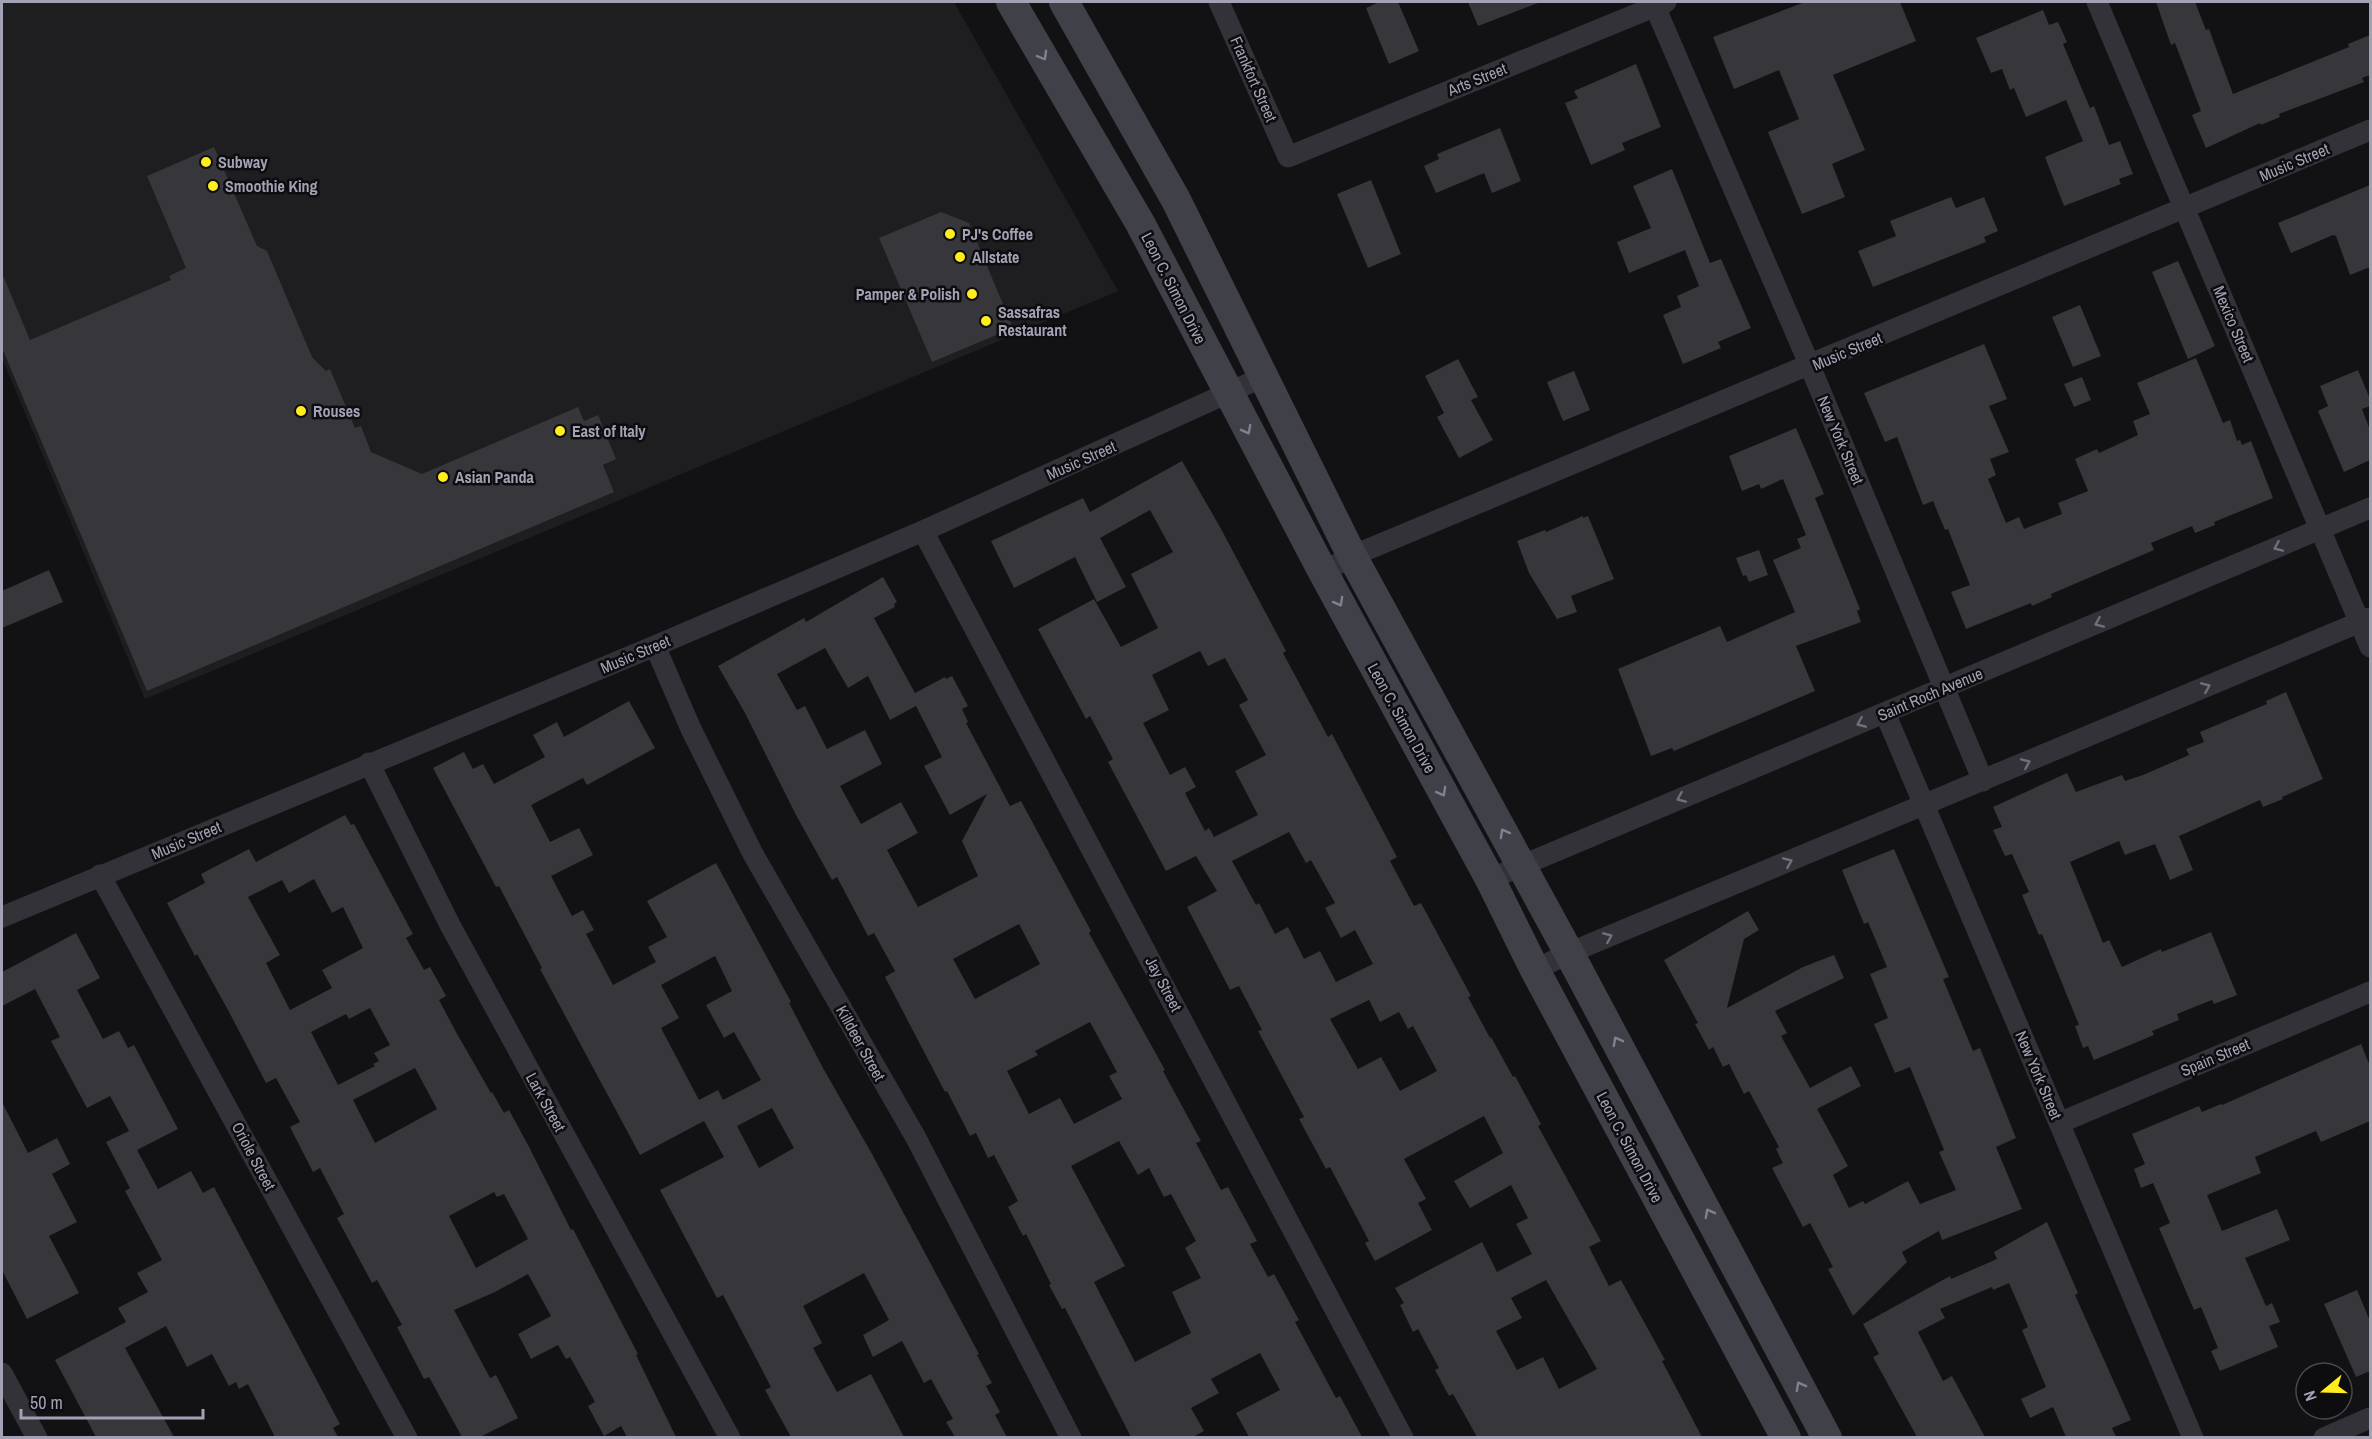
<svg xmlns="http://www.w3.org/2000/svg" width="2372" height="1439" font-family="'Archivo Narrow',sans-serif">
<rect width="100%" height="100%" fill="#121113"/>
<path fill="#1e1d20" d="M 2,2 L 954,2 L 1118,291 L 145,699 L 2,358 Z"/>
<path fill="#36363b" fill-rule="evenodd" d="M 1379,2 L 1398,2 L 1419,51 L 1389,64 L 1366,8 Z
M 1468,2 L 1538,2 L 1538,3 L 1478,26 Z
M 1805,2 L 1900,2 L 1916,41 L 1833,75 L 1865,150 L 1832,164 L 1845,197 L 1802,214 L 1768,132 L 1799,119 L 1779,70 L 1734,89 L 1713,37 Z
M 2156,2 L 2195,2 L 2206,30 L 2209,29 L 2233,94 L 2349,47 L 2348,44 L 2370,35 L 2370,75 L 2362,78 L 2364,82 L 2279,114 L 2280,117 L 2261,125 L 2260,123 L 2206,148 L 2192,115 L 2201,111 L 2175,43 L 2171,45 Z
M 2043,10 L 2049,25 L 2058,22 L 2067,42 L 2063,44 L 2090,108 L 2094,106 L 2109,145 L 2120,141 L 2133,174 L 2119,179 L 2121,184 L 2064,206 L 2045,157 L 2083,141 L 2066,100 L 2026,117 L 2014,88 L 2010,90 L 2002,69 L 1991,73 L 1976,38 Z
M 1636,64 L 1661,127 L 1622,143 L 1625,150 L 1591,165 L 1565,103 L 1578,98 L 1574,91 Z
M 1500,128 L 1521,181 L 1492,193 L 1484,173 L 1436,193 L 1424,166 L 1439,159 L 1437,154 Z
M 214,147 L 257,246 L 267,251 L 312,357 L 326,371 L 330,369 L 355,428 L 361,426 L 371,452 L 422,474 L 578,407 L 584,421 L 598,415 L 616,459 L 603,465 L 614,492 L 147,691 L 2,348 L 2,273 L 30,340 L 171,280 L 169,276 L 186,268 L 147,176 Z
M 1672,169 L 1710,263 L 1721,259 L 1751,328 L 1718,342 L 1721,348 L 1683,364 L 1663,315 L 1681,307 L 1677,296 L 1699,286 L 1685,250 L 1629,273 L 1617,242 L 1651,228 L 1633,186 Z
M 1371,180 L 1401,254 L 1368,268 L 1337,194 Z
M 2370,185 L 2370,267 L 2350,275 L 2336,236 L 2333,235 L 2291,253 L 2278,223 Z
M 1951,197 L 1956,208 L 1984,197 L 1998,231 L 1984,237 L 1986,242 L 1873,287 L 1858,251 L 1896,236 L 1890,221 Z
M 941,212 L 969,223 L 1013,328 L 932,362 L 879,238 Z
M 2178,261 L 2215,346 L 2188,359 L 2152,272 Z
M 2080,305 L 2101,356 L 2073,367 L 2052,317 Z
M 1984,344 L 2007,399 L 1989,406 L 2009,452 L 1990,459 L 1996,475 L 1988,479 L 2006,523 L 2019,517 L 2024,529 L 2062,514 L 2058,503 L 2088,491 L 2075,459 L 2097,449 L 2099,453 L 2138,435 L 2133,421 L 2150,414 L 2137,383 L 2196,358 L 2223,423 L 2230,420 L 2237,441 L 2240,440 L 2242,445 L 2251,441 L 2273,498 L 2214,522 L 2215,525 L 2195,533 L 2192,526 L 2151,543 L 2154,550 L 2051,594 L 2052,597 L 2032,606 L 2031,603 L 1966,629 L 1951,592 L 1970,585 L 1948,529 L 1945,530 L 1933,501 L 1923,505 L 1897,437 L 1885,442 L 1864,393 Z
M 1458,359 L 1478,397 L 1471,400 L 1493,440 L 1459,458 L 1437,417 L 1444,413 L 1425,376 Z
M 2358,370 L 2370,399 L 2370,406 L 2362,409 L 2370,430 L 2370,460 L 2344,472 L 2318,411 L 2328,406 L 2320,386 Z
M 1574,371 L 1590,410 L 1563,421 L 1547,382 Z
M 2082,377 L 2091,400 L 2074,407 L 2064,384 Z
M 1796,428 L 1824,494 L 1815,498 L 1860,609 L 1857,611 L 1861,622 L 1796,646 L 1815,691 L 1674,751 L 1672,748 L 1651,756 L 1618,669 L 1720,626 L 1727,642 L 1795,612 L 1773,560 L 1801,548 L 1797,539 L 1806,535 L 1783,479 L 1761,489 L 1759,484 L 1742,491 L 1729,456 Z
M 1182,461 L 1220,527 L 1286,651 L 1283,653 L 1328,737 L 1332,734 L 1397,857 L 1390,861 L 1414,906 L 1421,903 L 1471,996 L 1468,997 L 1490,1038 L 1491,1037 L 1513,1077 L 1515,1076 L 1541,1124 L 1538,1126 L 1601,1241 L 1589,1247 L 1609,1286 L 1621,1280 L 1665,1360 L 1662,1361 L 1702,1437 L 1477,1437 L 1453,1394 L 1449,1396 L 1435,1370 L 1439,1368 L 1418,1329 L 1413,1332 L 1400,1305 L 1404,1303 L 1395,1288 L 1482,1242 L 1497,1272 L 1532,1254 L 1516,1224 L 1528,1218 L 1511,1185 L 1470,1208 L 1454,1181 L 1503,1153 L 1484,1116 L 1404,1159 L 1426,1199 L 1418,1203 L 1432,1230 L 1375,1261 L 1365,1243 L 1369,1241 L 1330,1167 L 1326,1169 L 1299,1119 L 1304,1117 L 1258,1031 L 1262,1030 L 1239,986 L 1230,990 L 1187,907 L 1217,891 L 1196,856 L 1166,871 L 1108,762 L 1113,759 L 1090,716 L 1086,719 L 1038,629 L 1094,599 L 1121,647 L 1158,628 L 1131,574 L 1173,552 L 1150,510 L 1100,538 L 1126,587 L 1097,602 L 1075,557 L 1014,588 L 991,541 L 1083,498 L 1090,512 ZM 1200,651 L 1208,666 L 1225,658 L 1248,700 L 1239,705 L 1266,755 L 1235,771 L 1258,815 L 1214,837 L 1209,828 L 1205,831 L 1185,793 L 1196,787 L 1185,767 L 1170,775 L 1143,723 L 1169,710 L 1152,675 ZM 1289,832 L 1306,863 L 1311,860 L 1335,903 L 1325,908 L 1341,938 L 1355,930 L 1373,964 L 1336,982 L 1320,951 L 1304,959 L 1288,927 L 1275,934 L 1259,903 L 1256,905 L 1232,861 ZM 1369,1000 L 1380,1022 L 1399,1012 L 1408,1029 L 1413,1026 L 1437,1071 L 1400,1091 L 1381,1057 L 1358,1069 L 1330,1019 ZM 1546,1280 L 1597,1369 L 1559,1389 L 1543,1357 L 1517,1370 L 1496,1331 L 1522,1318 L 1511,1298 Z
M 1583,516 L 1583,518 L 1588,516 L 1614,579 L 1571,596 L 1577,612 L 1557,619 L 1529,573 L 1517,541 L 1545,530 L 1546,532 Z
M 1759,550 L 1768,575 L 1749,582 L 1746,575 L 1743,576 L 1736,558 Z
M 49,570 L 63,602 L 2,628 L 2,591 Z
M 883,577 L 897,602 L 894,604 L 895,607 L 874,618 L 915,693 L 945,677 L 946,679 L 952,676 L 968,706 L 962,709 L 968,722 L 966,723 L 1010,806 L 1021,801 L 1091,931 L 1089,933 L 1165,1070 L 1163,1071 L 1201,1141 L 1196,1143 L 1221,1190 L 1228,1187 L 1257,1241 L 1250,1244 L 1268,1277 L 1274,1274 L 1299,1320 L 1295,1322 L 1336,1398 L 1340,1396 L 1362,1437 L 1249,1437 L 1236,1413 L 1280,1390 L 1260,1353 L 1211,1379 L 1219,1393 L 1191,1408 L 1204,1431 L 1193,1437 L 1131,1437 L 1065,1308 L 1062,1309 L 1049,1285 L 1051,1284 L 1026,1234 L 1023,1236 L 1008,1207 L 1018,1201 L 994,1155 L 988,1158 L 976,1133 L 970,1136 L 947,1091 L 945,1092 L 885,977 L 895,971 L 874,933 L 868,936 L 837,877 L 832,880 L 796,815 L 745,713 L 718,666 L 804,618 L 806,622 ZM 825,648 L 848,688 L 868,676 L 890,720 L 916,706 L 942,757 L 924,766 L 950,815 L 987,794 L 962,841 L 978,876 L 918,907 L 887,850 L 918,833 L 901,802 L 861,824 L 840,786 L 882,764 L 865,730 L 827,749 L 805,706 L 797,710 L 777,674 ZM 1019,924 L 1040,964 L 975,999 L 953,959 ZM 1090,1022 L 1117,1072 L 1109,1076 L 1122,1099 L 1074,1124 L 1060,1098 L 1029,1114 L 1007,1071 L 1038,1055 L 1035,1051 ZM 1119,1141 L 1138,1175 L 1149,1168 L 1164,1197 L 1171,1194 L 1196,1241 L 1185,1248 L 1201,1278 L 1172,1292 L 1191,1333 L 1135,1362 L 1094,1282 L 1125,1266 L 1071,1166 Z
M 2286,692 L 2323,779 L 2282,797 L 2283,799 L 2263,807 L 2260,800 L 2179,836 L 2193,870 L 2170,880 L 2155,844 L 2125,855 L 2119,841 L 2070,862 L 2103,943 L 2109,940 L 2122,967 L 2161,949 L 2162,952 L 2211,932 L 2237,995 L 2214,1004 L 2212,1000 L 2177,1014 L 2179,1020 L 2152,1031 L 2154,1035 L 2094,1060 L 2088,1046 L 2083,1048 L 2075,1026 L 2079,1025 L 2042,934 L 2039,935 L 2022,895 L 2029,892 L 2012,854 L 2005,856 L 1993,830 L 2002,827 L 1993,807 L 2067,773 L 2076,792 L 2122,775 L 2125,781 L 2143,775 L 2189,755 L 2186,749 L 2204,742 L 2200,732 L 2267,704 L 2266,701 Z
M 629,701 L 655,748 L 587,785 L 583,778 L 531,805 L 550,842 L 579,828 L 593,855 L 551,876 L 572,916 L 583,910 L 594,930 L 586,934 L 613,985 L 656,962 L 648,947 L 667,937 L 647,901 L 716,863 L 791,1002 L 789,1003 L 823,1068 L 872,1154 L 979,1354 L 977,1355 L 992,1383 L 986,1386 L 1000,1412 L 995,1415 L 1007,1437 L 955,1437 L 946,1422 L 953,1419 L 931,1379 L 924,1383 L 902,1341 L 873,1357 L 863,1335 L 889,1320 L 864,1273 L 803,1306 L 822,1343 L 813,1348 L 837,1392 L 871,1374 L 904,1437 L 791,1437 L 765,1390 L 771,1387 L 723,1295 L 717,1298 L 660,1190 L 724,1157 L 704,1121 L 640,1155 L 540,969 L 542,968 L 499,886 L 496,887 L 433,768 L 464,752 L 473,769 L 483,764 L 494,784 L 545,757 L 533,735 L 557,722 L 564,737 ZM 715,956 L 732,991 L 706,1005 L 724,1038 L 734,1032 L 761,1080 L 723,1100 L 718,1090 L 699,1100 L 661,1028 L 679,1018 L 661,985 ZM 772,1108 L 794,1148 L 759,1168 L 737,1126 Z
M 345,815 L 351,825 L 354,824 L 413,934 L 406,938 L 424,970 L 430,967 L 446,996 L 439,1000 L 456,1032 L 491,1093 L 492,1092 L 504,1113 L 509,1110 L 528,1145 L 571,1230 L 573,1229 L 638,1354 L 636,1355 L 676,1437 L 627,1437 L 621,1426 L 604,1436 L 588,1406 L 595,1402 L 570,1357 L 566,1359 L 558,1345 L 531,1359 L 518,1334 L 551,1316 L 528,1274 L 495,1292 L 454,1310 L 490,1378 L 496,1375 L 518,1418 L 480,1437 L 462,1437 L 429,1377 L 424,1379 L 397,1327 L 402,1325 L 377,1280 L 372,1283 L 337,1218 L 344,1214 L 320,1168 L 313,1172 L 290,1127 L 300,1122 L 276,1078 L 266,1083 L 228,1010 L 197,954 L 195,956 L 167,903 L 205,883 L 201,874 L 249,849 L 256,862 ZM 314,879 L 332,913 L 343,907 L 363,948 L 322,970 L 332,988 L 290,1010 L 266,963 L 280,955 L 248,897 L 282,880 L 289,893 ZM 370,1008 L 390,1045 L 374,1053 L 379,1061 L 373,1064 L 375,1066 L 338,1085 L 311,1032 L 346,1014 L 349,1019 ZM 415,1068 L 437,1109 L 375,1143 L 353,1100 ZM 494,1192 L 497,1197 L 504,1194 L 528,1239 L 476,1268 L 449,1216 Z
M 1894,849 L 1949,977 L 1943,979 L 1973,1051 L 1980,1048 L 2016,1138 L 1996,1147 L 2022,1209 L 1942,1240 L 1939,1231 L 1902,1252 L 1907,1262 L 1853,1316 L 1828,1269 L 1833,1267 L 1810,1223 L 1803,1227 L 1772,1168 L 1783,1163 L 1776,1149 L 1779,1147 L 1749,1091 L 1744,1094 L 1729,1064 L 1723,1067 L 1713,1047 L 1709,1050 L 1695,1024 L 1698,1023 L 1664,960 L 1748,911 L 1759,930 L 1744,939 L 1727,1008 L 1803,967 L 1834,955 L 1844,978 L 1775,1011 L 1787,1033 L 1781,1036 L 1810,1088 L 1851,1066 L 1861,1086 L 1817,1109 L 1848,1166 L 1833,1175 L 1849,1208 L 1863,1201 L 1865,1204 L 1908,1181 L 1920,1204 L 1956,1190 L 1939,1152 L 1944,1150 L 1910,1067 L 1895,1073 L 1874,1024 L 1888,1018 L 1870,974 L 1887,967 L 1868,922 L 1864,924 L 1842,870 Z
M 76,933 L 100,978 L 77,990 L 103,1039 L 119,1031 L 128,1048 L 134,1045 L 178,1129 L 137,1150 L 158,1189 L 191,1171 L 203,1193 L 214,1187 L 340,1424 L 333,1428 L 338,1437 L 275,1437 L 248,1384 L 239,1389 L 236,1382 L 229,1386 L 212,1354 L 187,1367 L 166,1326 L 125,1348 L 174,1437 L 96,1437 L 55,1360 L 126,1322 L 118,1308 L 148,1292 L 137,1273 L 162,1260 L 125,1191 L 130,1188 L 106,1142 L 129,1131 L 110,1096 L 87,1108 L 51,1041 L 60,1037 L 35,989 L 2,1006 L 2,972 Z
M 2361,1044 L 2370,1066 L 2370,1121 L 2321,1142 L 2316,1131 L 2255,1157 L 2261,1173 L 2207,1195 L 2222,1231 L 2277,1209 L 2290,1240 L 2245,1258 L 2266,1306 L 2272,1303 L 2280,1322 L 2269,1326 L 2278,1347 L 2220,1371 L 2211,1351 L 2218,1348 L 2201,1307 L 2194,1310 L 2159,1228 L 2170,1223 L 2153,1183 L 2141,1188 L 2134,1169 L 2145,1164 L 2132,1134 L 2199,1106 L 2202,1112 L 2221,1104 L 2222,1105 Z
M 2,1102 L 28,1153 L 57,1138 L 70,1164 L 52,1174 L 77,1222 L 49,1236 L 79,1293 L 27,1319 L 2,1270 Z
M 2047,1222 L 2078,1293 L 2075,1295 L 2131,1420 L 2112,1428 L 2116,1437 L 2066,1437 L 2053,1407 L 2030,1418 L 2021,1399 L 2046,1387 L 2022,1330 L 2028,1327 L 2009,1283 L 1993,1290 L 1992,1287 L 1940,1309 L 1945,1318 L 1918,1332 L 1943,1381 L 1952,1376 L 1985,1437 L 1917,1437 L 1873,1357 L 1879,1354 L 1863,1324 L 1950,1276 L 1951,1279 L 1997,1259 L 1994,1252 Z
M 2357,1290 L 2370,1321 L 2370,1371 L 2356,1377 L 2324,1304 Z"/>
<g fill="none" stroke-linecap="round" stroke-linejoin="round">
<path stroke="#333238" stroke-width="21" d="M 1219,2 L 1288,157 L 1666,2
M 1653,2 L 1810,366 L 1983,781
M 2097,2 L 2370,647
M 923,531 L 1403,1438
M 1323,572 L 1352,556 L 2370,130
M 655,646 L 691,729 L 753,854 L 916,1138 L 1071,1438
M 1885,713 L 2193,1438
M 369,763 L 450,925 L 730,1438
M 100,875 L 407,1438
M 1490,879 L 2370,508
M 2,917 L 655,646 L 923,531 L 1263,377
M 1535,970 L 1569,953 L 2370,618
M 2059,1123 L 2370,992
M 2,1373 L 37,1438
M 2324,1438 L 2370,1418"/>
<path stroke="#404049" stroke-width="30" d="M 1011,2 L 1140,223 L 1323,572 L 1490,879 L 1535,970 L 1786,1438
M 1064,2 L 1176,200 L 1352,556 L 1569,953 L 1827,1438"/>
</g>
<defs><path id="oneway-chevron" d="M-2-3.5L2.5 0L-2 3.5" fill="none" stroke-width="1.6" stroke-linecap="round" stroke-linejoin="round" transform="scale(1.5)"/></defs>
<g stroke="#80808f">
<use href="#oneway-chevron" transform="translate(1043 56) rotate(60)"/>
<use href="#oneway-chevron" transform="translate(1247 430) rotate(62)"/>
<use href="#oneway-chevron" transform="translate(1339 602) rotate(61)"/>
<use href="#oneway-chevron" transform="translate(1442 792) rotate(61)"/>
<use href="#oneway-chevron" transform="translate(1504 833) rotate(-119)"/>
<use href="#oneway-chevron" transform="translate(1617 1041) rotate(-118)"/>
<use href="#oneway-chevron" transform="translate(1709 1213) rotate(-118)"/>
<use href="#oneway-chevron" transform="translate(1800 1386) rotate(-118)"/>
</g>
<g stroke="#70707d">
<use href="#oneway-chevron" transform="translate(2278 547) rotate(157)"/>
<use href="#oneway-chevron" transform="translate(2099 623) rotate(157)"/>
<use href="#oneway-chevron" transform="translate(2206 687) rotate(-23)"/>
<use href="#oneway-chevron" transform="translate(1861 723) rotate(157)"/>
<use href="#oneway-chevron" transform="translate(2026 763) rotate(-23)"/>
<use href="#oneway-chevron" transform="translate(1681 798) rotate(157)"/>
<use href="#oneway-chevron" transform="translate(1788 862) rotate(-23)"/>
<use href="#oneway-chevron" transform="translate(1608 937) rotate(-23)"/>
</g>
<g fill="#ffed1e" stroke="#0d0c0e" stroke-width="2">
<circle cx="206" cy="162" r="6"/>
<circle cx="213" cy="186" r="6"/>
<circle cx="950" cy="234" r="6"/>
<circle cx="960" cy="257" r="6"/>
<circle cx="972" cy="294" r="6"/>
<circle cx="986" cy="321" r="6"/>
<circle cx="301" cy="411" r="6"/>
<circle cx="560" cy="431" r="6"/>
<circle cx="443" cy="477" r="6"/>
</g>
<g text-anchor="middle" stroke-width="5" stroke-linejoin="round" paint-order="stroke">
<g font-size="16" fill="#a2a2b5" stroke="#0d0c0e">
<text transform="translate(1254 79) rotate(66)" y="6">Frankfort Street</text>
<text transform="translate(1477 79) rotate(-22)" y="6">Arts Street</text>
<text transform="translate(2294 162) rotate(-23)" y="6">Music Street</text>
<text transform="translate(1174 288) rotate(63)" y="6">Leon C. Simon Drive</text>
<text transform="translate(2234 324) rotate(67)" y="6">Mexico Street</text>
<text transform="translate(1847 351) rotate(-23)" y="6">Music Street</text>
<text transform="translate(1841 440) rotate(67)" y="6">New York Street</text>
<text transform="translate(1081 460) rotate(-24)" y="6">Music Street</text>
<text transform="translate(635 654) rotate(-23)" y="6">Music Street</text>
<text transform="translate(1930 694) rotate(-23)" y="6">Saint Roch Avenue</text>
<text transform="translate(1402 718) rotate(61)" y="6">Leon C. Simon Drive</text>
<text transform="translate(186 840) rotate(-23)" y="6">Music Street</text>
<text transform="translate(1164 984) rotate(62)" y="6">Jay Street</text>
<text transform="translate(861 1043) rotate(61)" y="6">Killdeer Street</text>
<text transform="translate(2215 1057) rotate(-23)" y="6">Spain Street</text>
<text transform="translate(2039 1075) rotate(67)" y="6">New York Street</text>
<text transform="translate(546 1102) rotate(61)" y="6">Lark Street</text>
<text transform="translate(1630 1147) rotate(62)" y="6">Leon C. Simon Drive</text>
<text transform="translate(254 1156) rotate(62)" y="6">Oriole Street</text>
</g>
<g font-size="16" font-weight="bold" fill="#a2a2b5" stroke="#0d0c0e" text-anchor="start">
<text x="218" y="168">Subway</text>
<text x="225" y="192">Smoothie King</text>
<text x="962" y="240">PJ's Coffee</text>
<text x="972" y="263">Allstate</text>
<text x="960" y="300" text-anchor="end">Pamper &amp; Polish</text>
<text x="998" y="318">Sassafras<tspan x="998" dy="18">Restaurant</tspan></text>
<text x="313" y="417">Rouses</text>
<text x="572" y="437">East of Italy</text>
<text x="455" y="483">Asian Panda</text>
</g>
</g>
<rect width="2372" height="1439" fill="none" stroke="#a2a2b5" stroke-width="6"/>
<g transform="translate(2324 1391) rotate(251)"><circle r="28" fill="#0d0c0e" stroke="#494851" stroke-width="1.5"/>
<path d="M0-4.5L10 22L0 15L-10 22Z" fill="#ffed1e"/>
<text y="-9" font-size="16" font-weight="bold" text-anchor="middle" fill="#a2a2b5">N</text>
</g>
<path d="M21 1409v9h182v-9" fill="none" stroke="#a2a2b5" stroke-width="3"/>
<text x="30" y="1409" font-size="18" fill="#a2a2b5" stroke="#0d0c0e" stroke-width="4.5" paint-order="stroke">50 m</text>
</svg>
